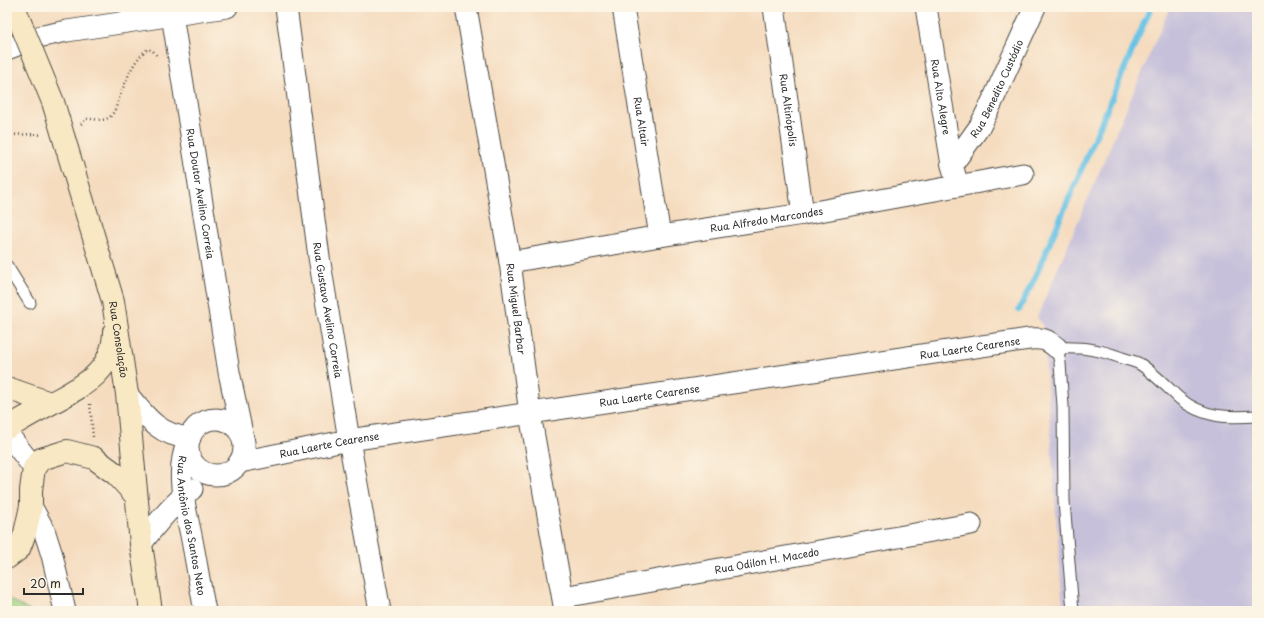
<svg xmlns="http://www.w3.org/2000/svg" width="1264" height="618" font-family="'Playpen Sans',sans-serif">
<rect width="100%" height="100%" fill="#fcf5e5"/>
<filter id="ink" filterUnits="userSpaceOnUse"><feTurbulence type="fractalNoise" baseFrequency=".025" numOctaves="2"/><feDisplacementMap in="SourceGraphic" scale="8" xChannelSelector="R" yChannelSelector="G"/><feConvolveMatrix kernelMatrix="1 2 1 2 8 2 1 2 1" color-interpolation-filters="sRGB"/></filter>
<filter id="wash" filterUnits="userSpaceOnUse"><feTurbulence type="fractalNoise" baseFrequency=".012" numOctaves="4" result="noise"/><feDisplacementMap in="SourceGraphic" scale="16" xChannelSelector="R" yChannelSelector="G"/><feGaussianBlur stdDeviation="0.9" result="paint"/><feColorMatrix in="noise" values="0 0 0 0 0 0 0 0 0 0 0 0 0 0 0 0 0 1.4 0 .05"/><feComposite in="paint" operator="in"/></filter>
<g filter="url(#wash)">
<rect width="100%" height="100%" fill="#f5dcbf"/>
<path fill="#c6c0da" d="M 1170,7 L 1257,7 L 1257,611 L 1063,611 L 1043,326 L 1037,317 Z"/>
<path fill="#9dd181" stroke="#647e56" d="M 7,598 L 30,611 L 7,611 Z"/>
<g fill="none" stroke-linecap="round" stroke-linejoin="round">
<path stroke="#68c3e6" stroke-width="6" d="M 1019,310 L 1036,275 L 1151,7"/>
</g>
</g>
<g filter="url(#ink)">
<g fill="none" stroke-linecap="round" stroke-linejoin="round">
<g stroke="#494641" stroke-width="13">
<path id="service" d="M 7,266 L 30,303
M 1073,611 L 1064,501 L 1063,406 L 1061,378 L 1060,363 L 1057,348 C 1083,347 1098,349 1122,358 C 1128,360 1134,361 1140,364 C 1155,374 1166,386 1179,398 C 1203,418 1228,418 1257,416"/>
</g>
<g stroke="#494641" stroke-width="23">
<g id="minor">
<path id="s1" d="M 286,7 L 319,257 L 349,440 L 380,611"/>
<path id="s2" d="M 466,7 L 510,262 L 530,414 L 565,611"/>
<path id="s3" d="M 623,7 L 660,236"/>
<path id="s4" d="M 774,7 L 803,214"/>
<path id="s5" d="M 926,7 L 952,165 L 958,186"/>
<path id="s6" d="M 172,15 L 229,372 L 244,443"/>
<path d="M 7,49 L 38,37 L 67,31 L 227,7"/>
<path id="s7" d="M 952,165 L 980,126 L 992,102 L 1035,7"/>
<path id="s8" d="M 510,262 L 660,236 L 803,214 L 1023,174"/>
<path d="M 127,394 C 145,416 159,436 190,438"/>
<circle cx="216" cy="447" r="28"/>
<path d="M 7,433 L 34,468"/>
<path id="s9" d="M 187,444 C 175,473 185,506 191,535 C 196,560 200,586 205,611"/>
<path id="s10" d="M 240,462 L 349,440 L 1029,339 C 1042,338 1047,339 1057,348"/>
<path d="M 31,506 L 44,530 L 52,555 L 65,611"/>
<path d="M 141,544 C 156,524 172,504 192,489"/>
<path id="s11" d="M 563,597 L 971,524"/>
</g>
</g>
<g stroke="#494641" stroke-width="24">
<g id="secondary">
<path id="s12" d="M 65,142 L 113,301 L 127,394 L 141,544 L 151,611"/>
<path d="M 7,388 L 50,403"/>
<path d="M 7,428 C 21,420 36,411 50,404 C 82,386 113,373 114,332"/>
<path d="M 7,558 L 19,549 L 25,533 L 31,506 L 31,490 L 34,468 L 41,459 L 67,451 L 94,458 L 117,475 L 136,496"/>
</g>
</g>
<path stroke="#494641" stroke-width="2.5" stroke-dasharray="1 3" stroke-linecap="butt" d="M 81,124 L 86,119 C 93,118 102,122 108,118 C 116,114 119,96 123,88 C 129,74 135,58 148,49 L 153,51 L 158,57
M 7,135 L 36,134 L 42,135
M 90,404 L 93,437"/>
<use href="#service" stroke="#fff" stroke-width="11"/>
<use href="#minor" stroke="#fff" stroke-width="21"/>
<use href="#secondary" stroke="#f8e8c3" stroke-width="22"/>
<g stroke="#494641" stroke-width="24" stroke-linecap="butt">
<path id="secondary-bridge" d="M 14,7 L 53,102 L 65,142"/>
</g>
<use href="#secondary-bridge" stroke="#f8e8c3" stroke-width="22"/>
</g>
</g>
<g text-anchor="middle" stroke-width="3" stroke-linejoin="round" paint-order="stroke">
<g font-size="10" fill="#2b2b2b" stroke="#fcf5e5">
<text dy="4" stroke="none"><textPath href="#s7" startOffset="89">Rua Benedito Custódio</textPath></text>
<text dy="4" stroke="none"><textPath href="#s5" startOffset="91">Rua Alto Alegre</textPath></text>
<text dy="4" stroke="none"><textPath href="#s4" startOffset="104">Rua Altinópolis</textPath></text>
<text dy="4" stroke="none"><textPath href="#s3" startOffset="116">Rua Altair</textPath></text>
<text dy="4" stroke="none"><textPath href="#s6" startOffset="181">Rua Doutor Avelino Correia</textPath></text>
<text dy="4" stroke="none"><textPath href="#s8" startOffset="260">Rua Alfredo Marcondes</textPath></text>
<text dy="4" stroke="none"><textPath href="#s2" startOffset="306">Rua Miguel Barbar</textPath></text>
<text dy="4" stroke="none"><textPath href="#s1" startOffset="306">Rua Gustavo Avelino Correia</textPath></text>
<text dy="4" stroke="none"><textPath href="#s12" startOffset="205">Rua Consolação</textPath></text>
<text dy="4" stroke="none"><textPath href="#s10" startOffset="739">Rua Laerte Cearense</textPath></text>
<text dy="4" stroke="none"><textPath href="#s10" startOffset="415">Rua Laerte Cearense</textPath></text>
<text dy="4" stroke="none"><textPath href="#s10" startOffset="91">Rua Laerte Cearense</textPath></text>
<text dy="4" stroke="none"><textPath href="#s9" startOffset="83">Rua Antônio dos Santos Neto</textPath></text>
<text dy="4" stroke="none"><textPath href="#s11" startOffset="207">Rua Odilon H. Macedo</textPath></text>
</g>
</g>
<rect width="1264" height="618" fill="none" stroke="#fcf5e5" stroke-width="24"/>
<path d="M24 588v6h59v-6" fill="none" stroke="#2b2b2b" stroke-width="2"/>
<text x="30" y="588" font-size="12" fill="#2b2b2b" stroke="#fcf5e5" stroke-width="3" paint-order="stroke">20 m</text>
</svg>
